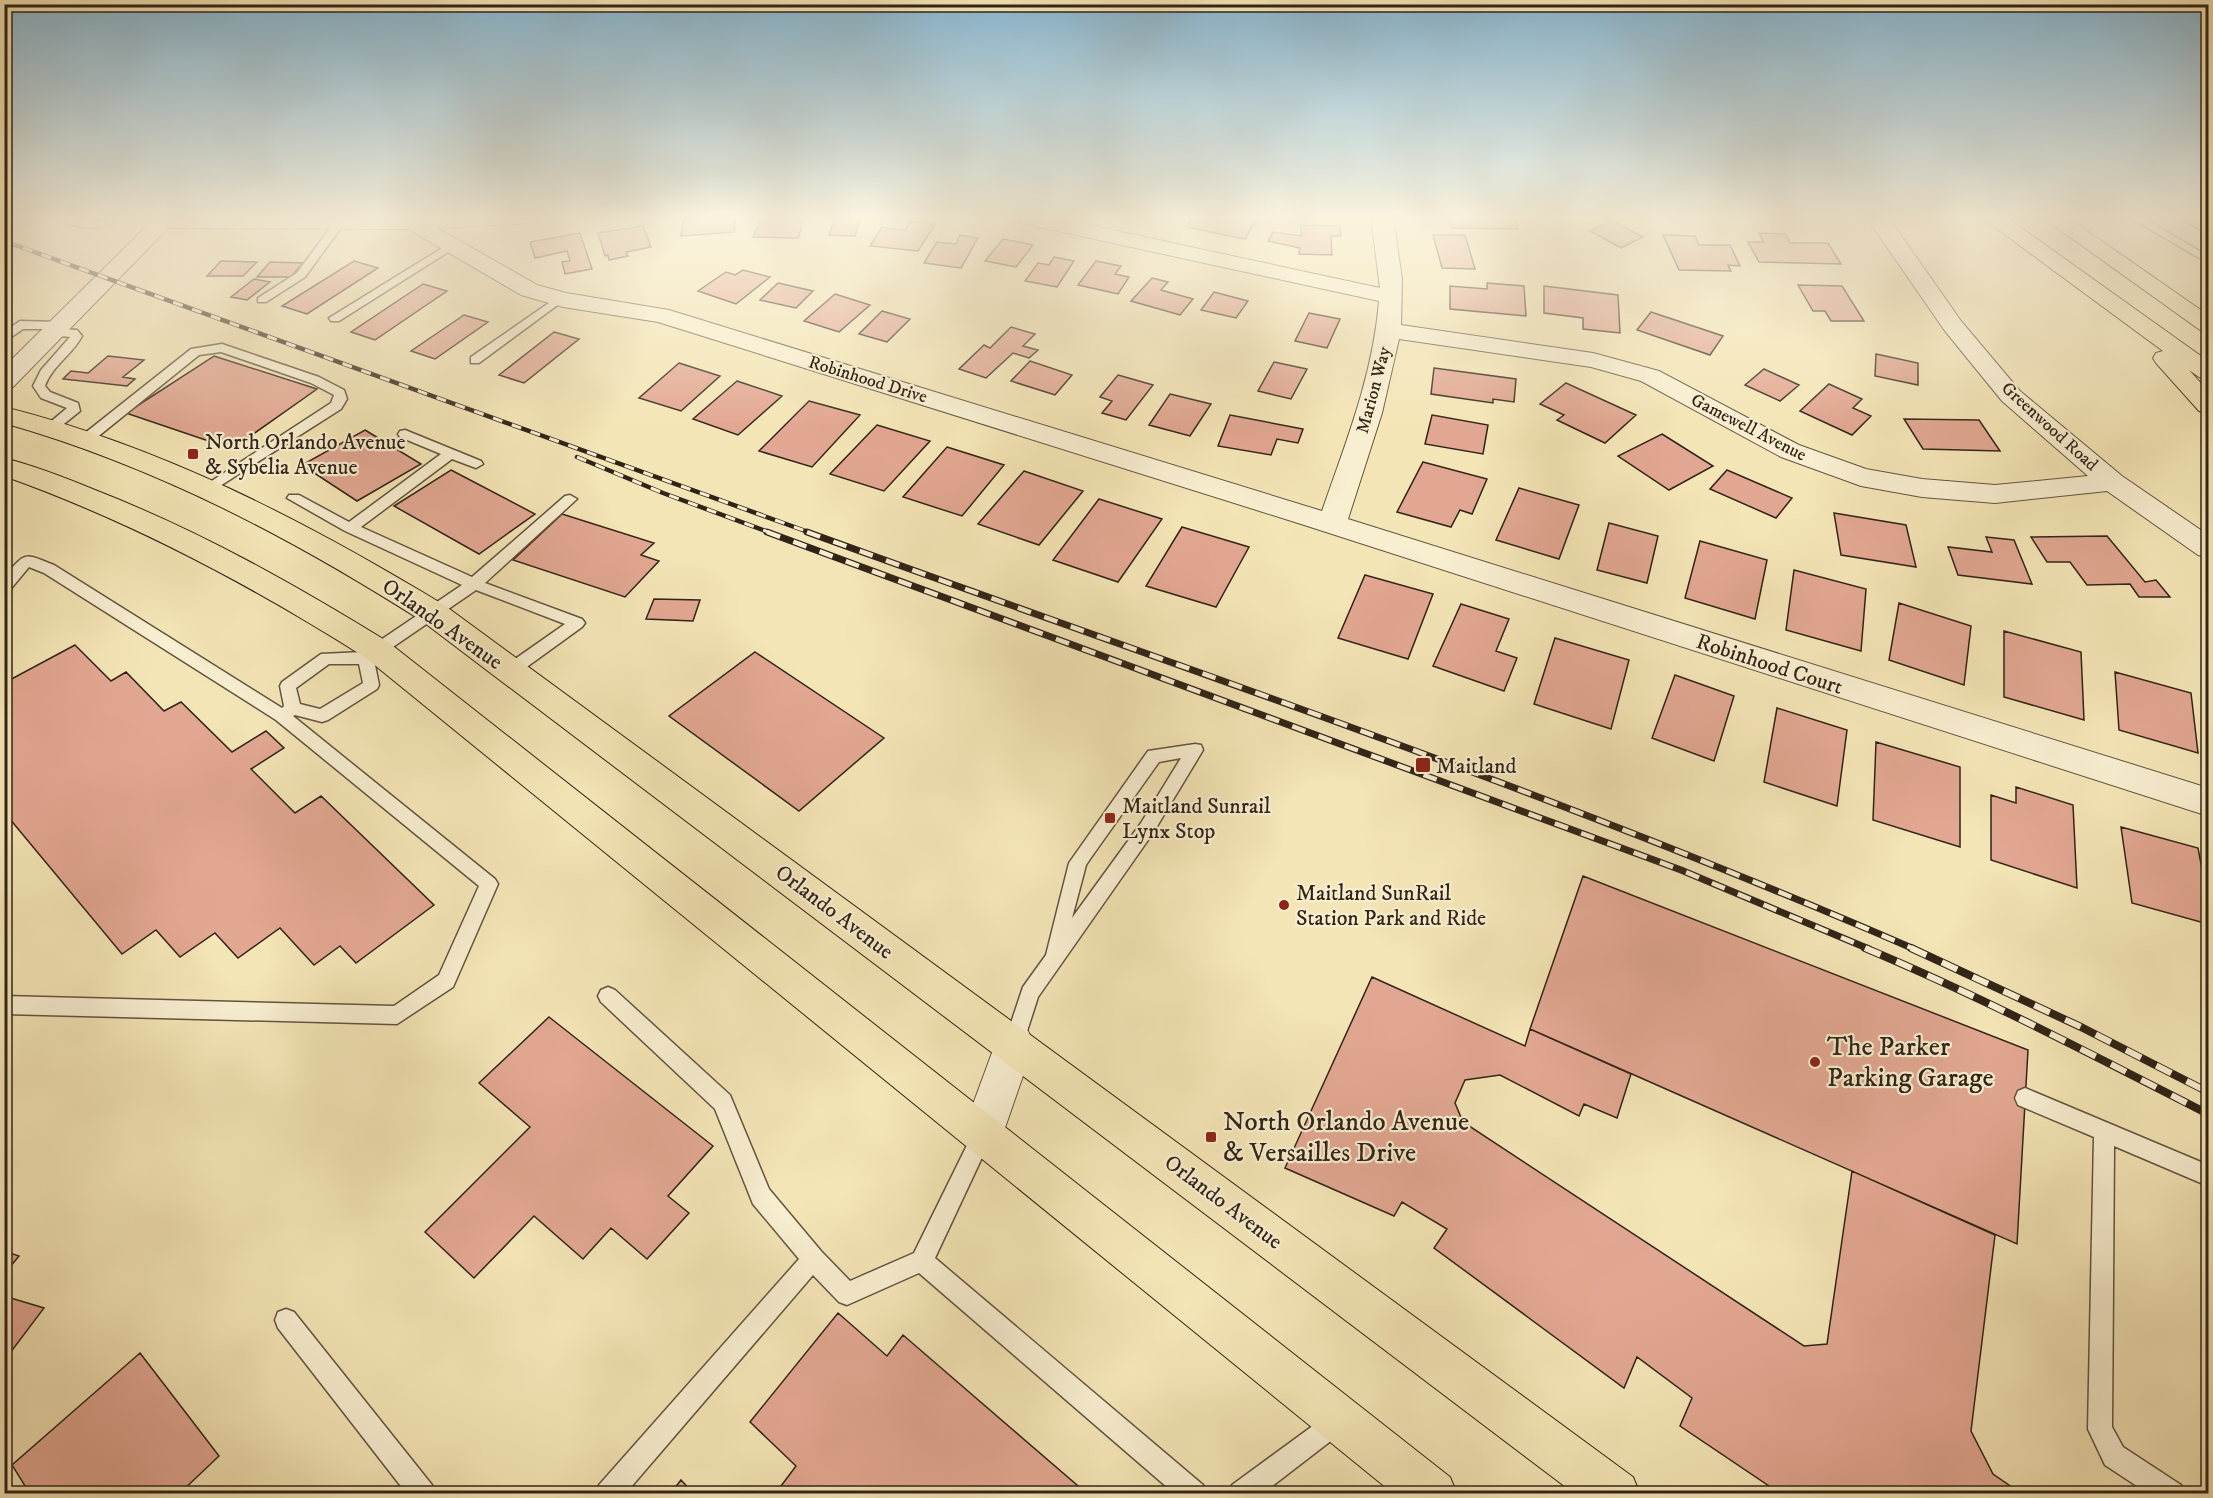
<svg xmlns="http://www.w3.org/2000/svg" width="2213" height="1498" font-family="'IM FELL DW Pica',serif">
<rect width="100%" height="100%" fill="#f4e5b6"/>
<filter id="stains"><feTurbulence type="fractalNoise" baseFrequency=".00333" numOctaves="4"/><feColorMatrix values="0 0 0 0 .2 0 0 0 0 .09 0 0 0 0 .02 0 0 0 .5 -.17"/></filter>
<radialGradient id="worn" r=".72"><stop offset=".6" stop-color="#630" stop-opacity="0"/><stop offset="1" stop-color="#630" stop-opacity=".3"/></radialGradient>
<path fill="#e2a792" stroke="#312417" stroke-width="1.5" d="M 736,217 L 734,232 L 681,236 L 683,221 Z
M 762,217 L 805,217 L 798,238 L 753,237 Z
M 835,217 L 861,217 L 855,236 L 829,235 Z
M 1193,217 L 1258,217 L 1245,239 L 1186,227 Z
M 1448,217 L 1514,217 L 1518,229 L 1451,228 Z
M 2177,217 L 2208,217 L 2208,235 Z
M 910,221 L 935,224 L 918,251 L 870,246 L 882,227 L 905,230 Z
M 1612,221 L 1643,237 L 1621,248 L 1590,231 Z
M 1301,225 L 1340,226 L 1341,236 L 1331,236 L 1332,255 L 1299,254 L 1300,248 L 1268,241 L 1273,232 L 1301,236 Z
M 643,226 L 651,247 L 626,252 L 628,256 L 609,260 L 608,255 L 605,256 L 598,233 Z
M 580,233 L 592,269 L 565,274 L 562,262 L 570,261 L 567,251 L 535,258 L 530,242 Z
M 1759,233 L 1785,234 L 1790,243 L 1828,243 L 1841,264 L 1759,262 L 1748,242 L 1764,242 Z
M 960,235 L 978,238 L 961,268 L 924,263 L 937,242 L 956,244 Z
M 1433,235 L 1465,235 L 1475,269 L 1442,268 Z
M 1663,235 L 1695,236 L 1699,245 L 1730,245 L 1740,266 L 1728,265 L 1731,271 L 1679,270 Z
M 1003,239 L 1033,245 L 1016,267 L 985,261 Z
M 1054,257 L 1074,261 L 1057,287 L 1025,281 L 1038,263 L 1049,265 Z
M 221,261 L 257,262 L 243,276 L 207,276 Z
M 354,261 L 378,268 L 307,314 L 282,306 Z
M 1096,261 L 1121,266 L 1115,274 L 1129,277 L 1118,294 L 1078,285 Z
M 270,262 L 303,263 L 291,277 L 257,277 Z
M 743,270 L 770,277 L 736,304 L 698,291 L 726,272 L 735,275 Z
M 1152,278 L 1168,282 L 1161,290 L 1193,299 L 1180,315 L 1131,301 Z
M 254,279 L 270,282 L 247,300 L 231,297 Z
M 778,283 L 813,291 L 796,308 L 760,300 Z
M 1487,283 L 1524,286 L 1526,316 L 1450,309 L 1450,286 L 1487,289 Z
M 423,284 L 447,291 L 375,340 L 351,332 Z
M 1798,285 L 1842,286 L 1864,321 L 1831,321 L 1825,311 L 1813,311 Z
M 1544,286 L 1618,295 L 1620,333 L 1583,329 L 1583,318 L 1544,313 Z
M 1214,292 L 1248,301 L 1236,318 L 1201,310 Z
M 835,294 L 870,305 L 839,332 L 804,321 Z
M 882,311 L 910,319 L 887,342 L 859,334 Z
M 1651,312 L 1723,336 L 1710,355 L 1637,330 Z
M 1309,313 L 1340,319 L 1327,348 L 1295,341 Z
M 464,315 L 488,322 L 435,359 L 411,351 Z
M 1011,327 L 1035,334 L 1023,346 L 1038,350 L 1029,358 L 1013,353 L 986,378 L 959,369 L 984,345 L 990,348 Z
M 554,332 L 579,339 L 524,383 L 499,375 Z
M 1876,354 L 1918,363 L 1918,385 L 1875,376 Z
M 108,356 L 144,360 L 123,377 L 135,379 L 127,386 L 63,379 L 71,371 L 88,373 Z
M 214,356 L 317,389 L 232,449 L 126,413 Z
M 1030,361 L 1072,375 L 1055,395 L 1011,381 Z
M 1274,362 L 1307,369 L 1291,399 L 1258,391 Z
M 679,363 L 720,376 L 681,411 L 639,398 Z
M 1434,368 L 1516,379 L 1514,402 L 1493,399 L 1493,403 L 1431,394 Z
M 1764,369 L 1799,385 L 1780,401 L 1745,385 Z
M 1118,375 L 1153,385 L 1126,420 L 1102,413 L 1112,401 L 1100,397 Z
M 737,381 L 782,396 L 738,435 L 693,419 Z
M 1566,383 L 1636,415 L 1605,443 L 1557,420 L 1564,415 L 1540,404 Z
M 1829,384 L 1862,399 L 1853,408 L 1871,416 L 1852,435 L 1800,411 Z
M 1170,394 L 1211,404 L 1190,436 L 1149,425 Z
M 809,401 L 860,415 L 812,467 L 759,451 Z
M 1230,415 L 1303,429 L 1298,443 L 1277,439 L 1271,455 L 1218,446 Z
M 1432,415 L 1488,425 L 1483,454 L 1425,444 Z
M 1904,419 L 1979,420 L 2000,451 L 1923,449 Z
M 877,425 L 930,441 L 884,491 L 830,474 Z
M 365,430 L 421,464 L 357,501 L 302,465 Z
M 1662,434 L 1713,466 L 1669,490 L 1618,456 Z
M 947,447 L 1004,465 L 962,516 L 903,497 Z
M 1423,462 L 1487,479 L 1472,514 L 1460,510 L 1451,527 L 1397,512 Z
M 451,470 L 535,514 L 479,554 L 394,506 Z
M 1727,470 L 1792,498 L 1776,518 L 1710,489 Z
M 1024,471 L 1083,491 L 1039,545 L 978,524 Z
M 1519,488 L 1579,505 L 1559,559 L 1496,540 Z
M 1099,499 L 1162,519 L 1118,582 L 1053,560 Z
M 1834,513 L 1906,525 L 1916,567 L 1841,555 Z
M 562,514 L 654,543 L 641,555 L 659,561 L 625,597 L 513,560 Z
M 1609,523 L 1658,536 L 1647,583 L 1597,570 Z
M 1182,527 L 1249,547 L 1216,607 L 1146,586 Z
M 2107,536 L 2145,582 L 2156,580 L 2170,597 L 2139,597 L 2130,584 L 2087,585 L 2070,562 L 2047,562 L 2031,537 Z
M 1986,537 L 2014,540 L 2032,584 L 1958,575 L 1948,547 L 1992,552 Z
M 1700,541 L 1767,560 L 1755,619 L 1685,598 Z
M 1794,570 L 1866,589 L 1861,651 L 1786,630 Z
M 1365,575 L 1433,594 L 1408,659 L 1338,638 Z
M 654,599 L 700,600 L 693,621 L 646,619 Z
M 1899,603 L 1971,626 L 1964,685 L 1889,660 Z
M 1461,604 L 1509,619 L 1496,651 L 1517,658 L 1504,691 L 1433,666 Z
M 2004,631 L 2081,652 L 2084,720 L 2004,697 Z
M 1555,638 L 1629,660 L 1611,729 L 1534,704 Z
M 75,645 L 111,681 L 126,672 L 164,711 L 181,702 L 232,752 L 266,731 L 284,748 L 251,769 L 295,813 L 321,796 L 434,905 L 356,963 L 340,946 L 314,965 L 280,928 L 238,958 L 215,933 L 180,957 L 156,930 L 122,954 L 4,812 L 4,683 Z
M 755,652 L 884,738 L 799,811 L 669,716 Z
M 2115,672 L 2191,693 L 2198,753 L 2119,730 Z
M 1675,675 L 1734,696 L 1714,761 L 1652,738 Z
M 1777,708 L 1847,730 L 1837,806 L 1764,782 Z
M 1876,742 L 1960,767 L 1960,847 L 1873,820 Z
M 2016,787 L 2073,805 L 2077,888 L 1991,860 L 1991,795 L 2016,803 Z
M 2121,827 L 2198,848 L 2208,901 L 2208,924 L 2132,903 Z
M 1583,876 L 2028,1050 L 2017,1244 L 1530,1029 Z
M 1372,977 L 1525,1046 L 1530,1029 L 1631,1074 L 1617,1118 L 1584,1104 L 1579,1116 L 1500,1075 L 1465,1080 L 1455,1103 L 1463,1122 L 1804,1346 L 1827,1344 L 1852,1171 L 1995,1235 L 1971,1431 L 1993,1474 L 2022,1494 L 1781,1494 L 1680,1426 L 1692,1398 L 1637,1357 L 1624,1388 L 1434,1248 L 1447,1229 L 1402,1202 L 1394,1216 L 1285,1168 Z
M 549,1017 L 713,1146 L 668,1196 L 689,1213 L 647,1259 L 611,1228 L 583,1259 L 534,1216 L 474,1278 L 425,1232 L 530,1127 L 479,1083 Z
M 4,1251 L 19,1256 L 4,1274 Z
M 4,1296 L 44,1308 L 4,1361 Z
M 838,1313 L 887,1356 L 903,1335 L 1085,1492 L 1084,1494 L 775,1494 L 796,1466 L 750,1422 Z
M 140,1353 L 219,1456 L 179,1494 L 30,1494 L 12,1465 Z
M 681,1480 L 694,1494 L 670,1494 Z"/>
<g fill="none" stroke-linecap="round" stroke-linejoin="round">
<g stroke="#62543f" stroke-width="3">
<path id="service" d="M 58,217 C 70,217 81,221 93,222 C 103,223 112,217 122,217 C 105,233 75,230 58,217 Z
M 2129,217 L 2142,217 L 2208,256 L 2208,263 Z
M 340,219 L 345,222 L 305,277 L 266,302 L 258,302 L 258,298 L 297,273 L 336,220 Z
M 452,242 L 458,245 L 456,247 L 339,321 L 331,321 L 329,318 Z
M 559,296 L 565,299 L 563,301 L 479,363 L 471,363 L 471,357 Z
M 20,321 L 61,322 L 67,326 L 64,329 L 77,330 L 82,336 C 72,355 52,366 45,386 L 50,392 L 78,403 L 80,411 L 54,432 L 49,433 L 42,429 L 67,408 L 41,398 L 33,386 L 41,370 L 70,337 L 50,335 L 48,332 L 50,329 L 23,329 L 4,342 L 4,332 Z
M 222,344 L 319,377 L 344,390 L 347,399 L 341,409 L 209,493 L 204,492 L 202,489 L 204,486 L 331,403 L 334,395 L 311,383 L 221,352 L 199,355 L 90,443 L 80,443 L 78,440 L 80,437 L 191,349 Z
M 405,430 L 481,461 L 483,464 L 476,468 L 452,459 L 361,527 L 472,577 L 565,496 L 570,495 L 577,499 L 485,583 L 582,619 L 585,623 L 582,627 L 517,674 L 505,674 L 503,670 L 505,666 L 565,624 L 476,590 L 374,660 L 379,685 L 377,689 L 328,720 L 322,722 L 295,715 L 293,716 L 495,879 L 498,884 L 453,987 L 397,1024 L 4,1014 L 4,996 L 394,1006 L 439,975 L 479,886 L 276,720 L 44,573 L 29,567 L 9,591 L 4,592 L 4,577 C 27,551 23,553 54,565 L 282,708 L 284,706 L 280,686 L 282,682 L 321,654 L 363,652 L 462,585 L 345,531 L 287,498 L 289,495 L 299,495 L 349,522 L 441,454 L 400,437 L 398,434 L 400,431 ZM 329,664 L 359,664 L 363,683 L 320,709 L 300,704 L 296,688 Z
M 1195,744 L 1201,745 L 1203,750 L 1153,833 L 1038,997 L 1021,1050 L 1014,1053 L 1007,1050 L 1004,1044 L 1023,987 L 1046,955 L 1069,863 L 1148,751 ZM 1181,758 L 1141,823 L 1072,918 L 1086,865 L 1090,859 L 1159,762 Z
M 608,987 L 615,990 L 730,1095 L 769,1189 L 821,1251 L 850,1281 L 914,1253 L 976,1127 L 983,1124 L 990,1127 L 993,1134 L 935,1258 L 1203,1485 L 1206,1494 L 1175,1494 L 919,1273 L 847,1305 L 839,1302 L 813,1275 L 625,1494 L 596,1494 L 599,1485 L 799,1259 L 753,1204 L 715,1109 L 601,1002 L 598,996 L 601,990 Z
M 2025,1088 L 2208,1165 L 2208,1186 L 2114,1146 L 2112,1427 L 2123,1447 L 2181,1485 L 2184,1494 L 2149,1494 L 2105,1465 L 2088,1429 L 2094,1137 L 2018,1105 L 2015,1098 L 2018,1091 Z
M 286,1309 L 294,1312 L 432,1485 L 435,1494 L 407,1494 L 278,1328 L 275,1320 L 278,1312 Z
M 1337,1410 L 1345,1414 L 1349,1422 L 1345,1430 L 1262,1494 L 1229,1494 L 1232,1485 L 1329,1414 Z"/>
</g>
<g stroke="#62543f" stroke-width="2">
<path id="minor" d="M 157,217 L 540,217 L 537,222 L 529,223 L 437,228 L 537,285 L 566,293 L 669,310 L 1322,511 C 1346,442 1373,375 1379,301 L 1021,223 L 1013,222 L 1010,217 L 1052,217 L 1380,288 L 1371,217 L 1393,217 L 1402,279 L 1401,325 L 1593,353 L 1659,371 L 1799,445 L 1866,469 L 1922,479 L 1995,485 L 2088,476 L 2002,401 L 1945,331 L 1866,217 L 1888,217 L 1961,321 L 2020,391 L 2122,476 L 2208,535 L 2208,558 L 2198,555 L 2107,491 L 1995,503 L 1922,497 L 1861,486 L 1781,457 L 1641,381 L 1591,367 L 1399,339 L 1382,413 L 1348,519 L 2208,788 L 2208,816 L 1301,524 L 658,322 L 563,307 L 521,295 L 408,229 L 164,228 L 156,227 L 153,222 Z
M 1014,1026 L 1028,1031 L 1034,1044 L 998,1148 L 983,1154 L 968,1148 L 962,1134 L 1000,1031 Z"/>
</g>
<g stroke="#62543f" stroke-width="2">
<path id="tertiary" d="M 156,217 L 179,217 L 13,387 L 4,389 L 4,367 Z"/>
</g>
<g stroke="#312417" stroke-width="2">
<path id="primary" d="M 1981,217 L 2006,217 L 2208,361 L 2208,379 L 2199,377 L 2189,370 L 2208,391 L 2208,414 L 2199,411 L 2156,363 L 2153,358 L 2156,353 L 2163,351 Z
M 2042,217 L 2067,217 L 2208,315 L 2208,332 L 2200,330 Z
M 4,407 C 163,447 305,521 444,605 L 1633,1477 L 1640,1494 L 1575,1494 L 422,621 C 290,537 155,466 4,423 Z
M 4,458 C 35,466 66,478 95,490 C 198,530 294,584 388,642 L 1450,1477 L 1457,1494 L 1394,1494 L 366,658 C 251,585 133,522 4,476 Z"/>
</g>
<use href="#service" fill="#f8eed0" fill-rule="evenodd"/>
<use href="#minor" fill="#f8eed0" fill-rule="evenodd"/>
<use href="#tertiary" fill="#f8eed0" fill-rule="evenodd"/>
<use href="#primary" fill="#f4e5b6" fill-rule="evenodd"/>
<g stroke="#312417" stroke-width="4.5">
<path id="rail-far2" d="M 4,241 L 811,533
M 577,457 L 663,493 L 771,533"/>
</g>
<g stroke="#312417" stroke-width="7">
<path id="rail-far1" d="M 767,532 L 1681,870 L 1869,949
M 807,532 C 1177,666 1553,792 1914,949"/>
</g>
<g stroke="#312417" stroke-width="8">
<path id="rail" d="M 1865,948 C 1982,997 2095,1056 2208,1114
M 1911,948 L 2081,1027 L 2208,1092"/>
</g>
<use href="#rail-far2" stroke="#f8eed0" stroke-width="3" stroke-dasharray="10" stroke-linecap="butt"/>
<use href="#rail-far1" stroke="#f8eed0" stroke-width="4.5" stroke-dasharray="14" stroke-linecap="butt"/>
<use href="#rail" stroke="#f8eed0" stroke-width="6" stroke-dasharray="17" stroke-linecap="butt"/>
</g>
<linearGradient id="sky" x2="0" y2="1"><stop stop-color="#89b8d3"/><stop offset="0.51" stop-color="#faf3de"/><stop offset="1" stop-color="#faf3de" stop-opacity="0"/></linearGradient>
<rect width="2213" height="427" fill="url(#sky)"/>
<g fill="#8f2418" stroke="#f8eed0" stroke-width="2">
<rect x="187" y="448" width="12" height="12" rx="3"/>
<rect x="1415" y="757" width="16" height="16" rx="3"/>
<rect x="1104" y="812" width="12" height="12" rx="3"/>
<circle cx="1284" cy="905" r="6"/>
<circle cx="1815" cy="1062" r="6"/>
<rect x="1205" y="1131" width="12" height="12" rx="3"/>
</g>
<g text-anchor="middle" stroke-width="4.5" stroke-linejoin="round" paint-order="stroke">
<g font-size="18" fill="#312417" stroke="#f8eed0">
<text transform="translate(868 379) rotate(17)" y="6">Robinhood Drive</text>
<text transform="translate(1373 390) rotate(-75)" y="6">Marion Way</text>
<text transform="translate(2050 426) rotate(42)" y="6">Greenwood Road</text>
<text transform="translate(1749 427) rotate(27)" y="6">Gamewell Avenue</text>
</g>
<g font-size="22" fill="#312417" stroke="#f8eed0" text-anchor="start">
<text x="205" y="449">North Orlando Avenue<tspan x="205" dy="25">&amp; Sybelia Avenue</tspan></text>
<text x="1436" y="773">Maitland</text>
<text x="1122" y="813">Maitland Sunrail<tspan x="1122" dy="25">Lynx Stop</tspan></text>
<text x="1296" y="900">Maitland SunRail<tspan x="1296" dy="25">Station Park and Ride</tspan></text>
</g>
<g font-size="22" fill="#312417" stroke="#f8eed0">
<text transform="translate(443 623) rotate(35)" y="8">Orlando Avenue</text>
<text transform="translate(1770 663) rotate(18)" y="8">Robinhood Court</text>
<text transform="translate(835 911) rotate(37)" y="8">Orlando Avenue</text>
<text transform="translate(1224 1201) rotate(37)" y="8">Orlando Avenue</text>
</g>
<g font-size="27" fill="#312417" stroke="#f8eed0" text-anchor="start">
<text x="1827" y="1055">The Parker<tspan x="1827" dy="31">Parking Garage</tspan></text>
<text x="1223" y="1130">North Orlando Avenue<tspan x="1223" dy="31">&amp; Versailles Drive</tspan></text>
</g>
</g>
<rect width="2213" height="1498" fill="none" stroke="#f4e5b6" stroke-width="24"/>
<rect x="6" y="6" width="2201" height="1486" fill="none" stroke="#312417" stroke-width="3"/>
<rect x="12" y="12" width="2189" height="1474" fill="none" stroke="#312417" stroke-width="1.5"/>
<rect width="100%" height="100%" filter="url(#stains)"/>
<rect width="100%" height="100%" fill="url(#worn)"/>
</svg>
